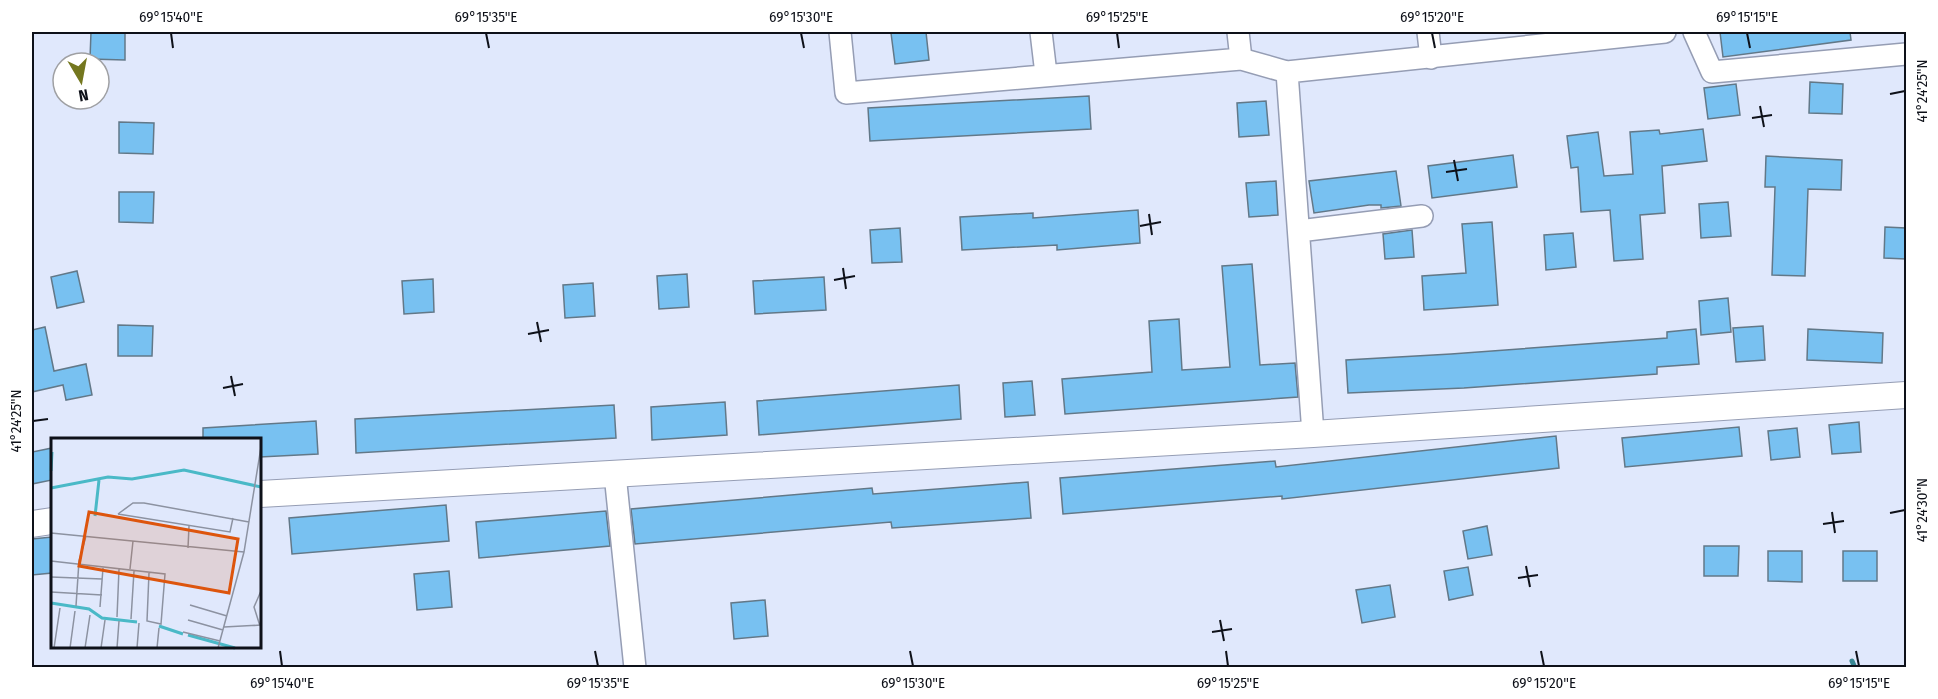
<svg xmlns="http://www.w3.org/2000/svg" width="1938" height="699" font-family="'Fira Sans Condensed',sans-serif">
<rect width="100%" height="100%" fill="#e0e8fc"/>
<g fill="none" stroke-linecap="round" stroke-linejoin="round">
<path stroke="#388793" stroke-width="5" d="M 1852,661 L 1855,668"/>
</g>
<path fill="#78c1f1" stroke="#627888" stroke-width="1.5" d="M 91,32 L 125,32 L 125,60 L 90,59 Z
M 902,32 L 926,32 L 929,60 L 895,64 L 891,33 Z
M 1720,32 L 1850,32 L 1851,40 L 1723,57 Z
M 1810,82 L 1843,84 L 1842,114 L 1809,113 Z
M 1736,84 L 1740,115 L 1708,119 L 1704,88 Z
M 1089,96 L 1091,129 L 870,141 L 868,108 Z
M 1266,101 L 1269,135 L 1239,137 L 1237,103 Z
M 119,122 L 154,123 L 153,154 L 119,153 Z
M 1703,129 L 1707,161 L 1662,166 L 1665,213 L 1640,215 L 1643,259 L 1614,261 L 1610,210 L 1581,212 L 1578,167 L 1571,168 L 1567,136 L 1598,132 L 1604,176 L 1633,174 L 1630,132 L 1659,130 L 1660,134 Z
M 1513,155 L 1517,187 L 1432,198 L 1428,166 Z
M 1766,156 L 1842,160 L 1841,190 L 1808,189 L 1805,276 L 1772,275 L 1775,187 L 1765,187 Z
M 1396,171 L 1401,206 L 1381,208 L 1381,205 L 1369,205 L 1314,213 L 1309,181 Z
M 1276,181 L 1278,215 L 1249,217 L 1246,183 Z
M 119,192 L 154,192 L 153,223 L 119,222 Z
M 1728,202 L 1731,236 L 1701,238 L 1699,204 Z
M 1138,210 L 1140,243 L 1057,250 L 1057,245 L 962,250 L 960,217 L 1033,213 L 1033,218 Z
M 1492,222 L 1498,305 L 1424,310 L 1422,276 L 1466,273 L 1462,224 Z
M 1885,227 L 1906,228 L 1906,259 L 1884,258 Z
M 900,228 L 902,262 L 872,263 L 870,230 Z
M 1412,230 L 1414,257 L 1385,259 L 1383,234 Z
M 1573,233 L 1576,267 L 1546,270 L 1544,235 Z
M 1252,264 L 1260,365 L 1295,363 L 1298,397 L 1065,414 L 1062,379 L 1152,372 L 1149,321 L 1179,319 L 1182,370 L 1230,367 L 1222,266 Z
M 77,271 L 84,302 L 57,308 L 51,277 Z
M 687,274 L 689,307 L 659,309 L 657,276 Z
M 824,277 L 826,310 L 755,314 L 753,281 Z
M 433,279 L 434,312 L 404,314 L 402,281 Z
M 593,283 L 595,316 L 565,318 L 563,285 Z
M 1728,298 L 1731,332 L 1701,335 L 1699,301 Z
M 118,325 L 153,326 L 152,356 L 118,356 Z
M 1763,326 L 1765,360 L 1736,362 L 1733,328 Z
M 45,327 L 54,371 L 86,364 L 92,395 L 66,400 L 63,385 L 32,392 L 32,330 Z
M 1696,329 L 1699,364 L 1657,367 L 1657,374 L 1464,388 L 1348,393 L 1346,360 L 1451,354 L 1667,338 L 1667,332 Z
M 1808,329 L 1883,333 L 1882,363 L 1807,360 Z
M 1032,381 L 1035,415 L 1005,417 L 1003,383 Z
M 959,385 L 961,419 L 759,435 L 757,401 Z
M 725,402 L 727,435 L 652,440 L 651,407 Z
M 614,405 L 616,438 L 356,453 L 355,419 Z
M 316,421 L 318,454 L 260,457 L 260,440 L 203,440 L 203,428 Z
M 1859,422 L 1861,452 L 1832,454 L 1829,425 Z
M 1739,427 L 1742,456 L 1625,467 L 1622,438 Z
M 1797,428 L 1800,457 L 1771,460 L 1768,431 Z
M 1556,436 L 1559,468 L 1282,499 L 1282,496 L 1063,514 L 1060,478 L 1275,461 L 1276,467 Z
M 52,448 L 52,480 L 32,484 L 32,452 Z
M 1028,482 L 1031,518 L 892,528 L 891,522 L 635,544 L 631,509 L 872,488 L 873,494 Z
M 446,505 L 449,541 L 292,554 L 289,518 Z
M 606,511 L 610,546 L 479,558 L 476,522 Z
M 1487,526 L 1492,555 L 1468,559 L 1463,531 Z
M 52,537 L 52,573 L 32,575 L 32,539 Z
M 1704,546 L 1739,546 L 1738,576 L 1704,576 Z
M 1768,551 L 1802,551 L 1802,582 L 1768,581 Z
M 1843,551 L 1877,551 L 1877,581 L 1843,581 Z
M 1468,567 L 1473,595 L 1449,600 L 1444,571 Z
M 449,571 L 452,607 L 417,610 L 414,574 Z
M 1390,585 L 1395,617 L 1362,623 L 1356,590 Z
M 765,600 L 768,636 L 734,639 L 731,603 Z"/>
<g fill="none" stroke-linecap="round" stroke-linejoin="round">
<g stroke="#959db4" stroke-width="24">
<path id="minor" d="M 840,32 L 846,93 L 1241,59 L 1287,72 L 1665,32
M 1041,32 L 1046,74
M 1238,32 L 1241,59
M 1428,32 L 1431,58
M 1694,32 L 1712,72 L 1906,54
M 1287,72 L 1313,434
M 1299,231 L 1422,216
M 615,474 L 635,668"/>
</g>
<g stroke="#959db4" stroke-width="28">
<path id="tertiary" d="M 260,494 L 1313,434 L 1906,395
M 32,524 L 52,521"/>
</g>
<use href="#minor" stroke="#fff" stroke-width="21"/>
<use href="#tertiary" stroke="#fff" stroke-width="26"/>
</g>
<path fill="none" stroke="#0e1119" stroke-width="2" d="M 171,33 L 173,48M 486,33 L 489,48M 801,33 L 804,48M 1117,33 L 1119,48M 1432,33 L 1435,48M 1747,33 L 1750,48M 1890,94 L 1905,91M 1760,106 L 1764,127M 1752,118 L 1772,115M 1454,160 L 1458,181M 1446,172 L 1467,169M 1149,214 L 1152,235M 1140,226 L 1161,222M 843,268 L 846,289M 834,280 L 855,276M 537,322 L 541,342M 528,334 L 549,330M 231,376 L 235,396M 223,388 L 243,384M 33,421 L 48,419M 1832,512 L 1835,533M 1890,513 L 1905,510M 1823,524 L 1844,521M 1526,566 L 1530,587M 1518,578 L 1538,575M 1220,620 L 1224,641M 1212,632 L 1232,629M 280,651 L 282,666M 595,651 L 598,666M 910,651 L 913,666M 1226,651 L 1228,666M 1541,651 L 1544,666M 1856,651 L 1859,666"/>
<g transform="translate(51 438)">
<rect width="210" height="210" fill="#e0e8fc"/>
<path fill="none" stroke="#4ab9c7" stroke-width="3" d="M 0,33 L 1,14M 0,50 L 57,39 L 81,41 L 133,32 L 210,49M 44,78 L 48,42M 0,165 L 38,171 L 51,180 L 86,184M 108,188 L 132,196M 137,197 L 184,210"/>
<path fill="none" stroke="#8c92a1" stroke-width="1.5" d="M 67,76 L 82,65 L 93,65 L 198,84M 67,76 L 179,94 L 182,80M 0,95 L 193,114M 137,110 L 138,88M 0,123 L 114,136 L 110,186 L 96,183 L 98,135M 79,131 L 82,103M 0,139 L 51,141M 0,154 L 51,157M 139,167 L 176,178M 25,168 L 28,123 L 35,98M 49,169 L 52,130M 66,179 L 68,131M 80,181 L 83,133M 137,182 L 172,192M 209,188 L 203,169 L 210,153M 173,189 L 210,187M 132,194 L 169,203M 3,210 L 9,170M 19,210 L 24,173M 34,210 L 39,177M 50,210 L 54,182M 66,210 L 68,183M 86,210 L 88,185M 106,210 L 108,190M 167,210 L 193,114 L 210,9"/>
<path fill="#dd550d" fill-opacity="0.15" stroke="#dd550d" stroke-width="3" d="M 38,74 L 187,101 L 178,155 L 28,128 Z"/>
<rect width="210" height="210" fill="none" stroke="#0e1119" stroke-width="3"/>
</g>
<rect width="1938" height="699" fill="none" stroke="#ffffff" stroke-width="66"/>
<g transform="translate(81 81) rotate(170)"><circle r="28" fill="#ffffff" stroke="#9fa0a3" stroke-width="1.5"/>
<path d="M0-4.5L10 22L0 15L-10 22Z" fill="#74771f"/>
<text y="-9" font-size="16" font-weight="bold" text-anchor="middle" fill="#0e1119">N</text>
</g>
<rect x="33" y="33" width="1872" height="633" fill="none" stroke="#0e1119" stroke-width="2"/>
<g font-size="15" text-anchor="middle" fill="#0e1119">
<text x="171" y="22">69°15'40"E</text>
<text x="486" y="22">69°15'35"E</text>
<text x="801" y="22">69°15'30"E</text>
<text x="1117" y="22">69°15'25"E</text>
<text x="1432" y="22">69°15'20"E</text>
<text x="1747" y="22">69°15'15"E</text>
<text transform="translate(1922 91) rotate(-90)" y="5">41°24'25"N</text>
<text transform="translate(16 421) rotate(-90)" y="5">41°24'25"N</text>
<text transform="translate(1922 510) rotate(-90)" y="5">41°24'30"N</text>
<text x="282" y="688">69°15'40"E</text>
<text x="598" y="688">69°15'35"E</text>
<text x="913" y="688">69°15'30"E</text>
<text x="1228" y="688">69°15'25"E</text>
<text x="1544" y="688">69°15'20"E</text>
<text x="1859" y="688">69°15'15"E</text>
</g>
</svg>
